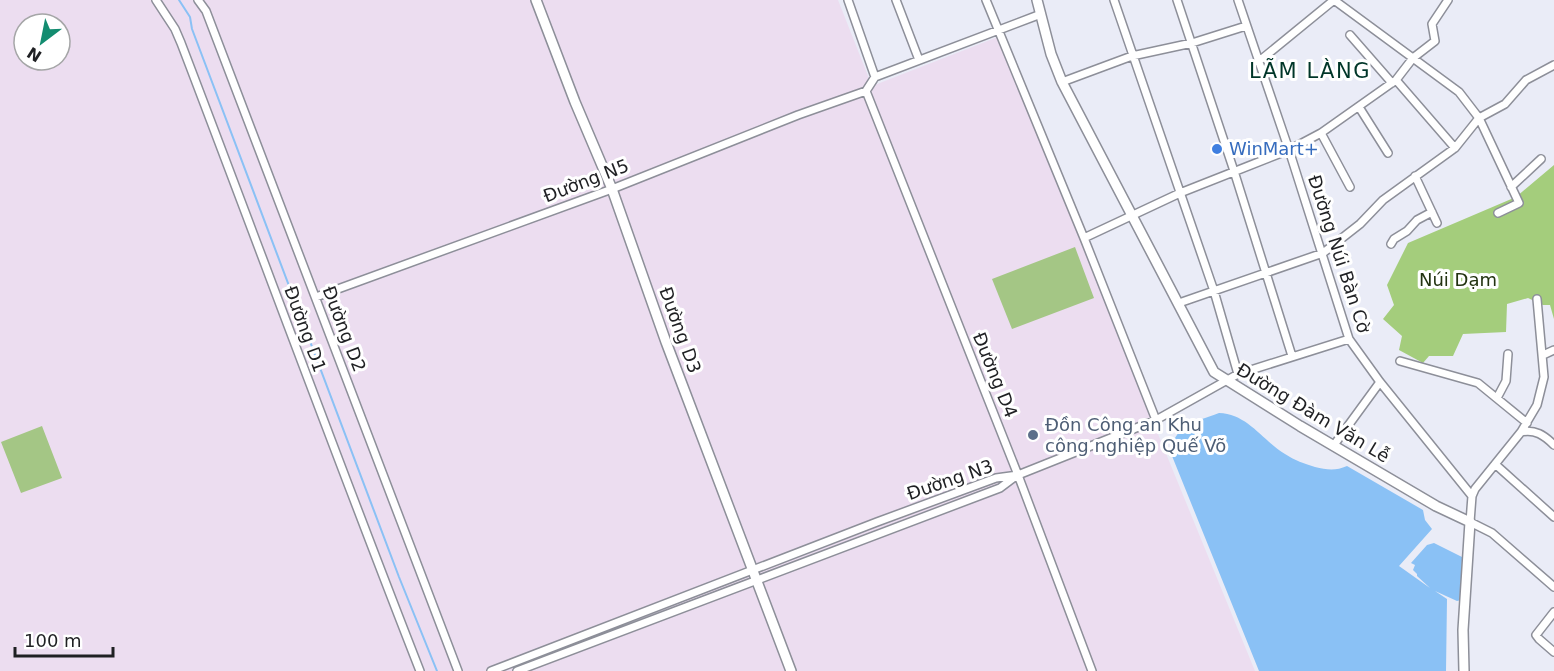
<svg xmlns="http://www.w3.org/2000/svg" width="1554" height="671" font-family="'DejaVu Sans',sans-serif">
<rect width="100%" height="100%" fill="#eaecf7"/>
<path fill="#ecddf0" fill-rule="evenodd" d="M 0,0 L 838,0 L 872,86 L 1003,35 L 1147,407 L 1255,671 L 0,671 ZM 24,24 L 60,24 L 60,60 L 24,60 Z"/>
<path fill="#a4c685" d="M 1075,247 L 1094,298 L 1012,329 L 992,279 Z
M 42,426 L 62,478 L 21,493 L 1,442 Z"/>
<path fill="#a4cd7c" d="M 1554,165 L 1554,319 L 1550,305 L 1543,305 L 1528,298 L 1507,304 L 1506,332 L 1463,334 L 1453,356 L 1429,356 L 1423,363 L 1399,350 L 1402,336 L 1383,319 L 1394,305 L 1387,285 L 1408,243 L 1516,197 Z"/>
<path fill="#8ac1f5" d="M 1219,413 C 1248,414 1262,440 1285,454 C 1294,460 1305,464 1315,467 C 1327,470 1336,471 1347,466 L 1423,510 L 1425,520 L 1432,529 L 1399,566 L 1430,588 L 1417,576 L 1417,574 L 1413,570 L 1415,565 L 1411,563 L 1427,545 L 1434,543 L 1462,557 L 1461,600 L 1457,601 L 1435,591 L 1447,599 L 1446,671 L 1259,671 L 1170,451 C 1178,422 1194,423 1219,413 Z"/>
<g fill="none" stroke-linecap="round" stroke-linejoin="round">
<path stroke="#8ac1f5" stroke-width="2" d="M 179,0 L 190,17 L 192,29 L 399,577 L 437,671"/>
<g stroke="#8d8f99" stroke-width="10">
<path id="minor" d="M 156,0 L 175,29 L 181,43 C 261,252 338,462 420,671
M 198,0 L 206,11 L 458,671
M 848,0 L 875,77
M 896,0 L 919,60
M 986,0 L 1084,238 L 1156,420
M 1114,0 L 1214,291 L 1238,374
M 1177,0 L 1234,171 L 1292,356
M 1238,0 L 1289,150 L 1349,339 L 1380,382 L 1472,496 L 1470,522 L 1492,533 L 1554,587
M 1350,35 L 1392,83
M 1258,62 L 1334,0
M 1396,80 L 1455,148
M 1062,82 L 1132,56 L 1192,43 L 1246,26
M 866,91 L 1018,475 L 1092,671
M 866,91 L 875,77 L 1041,14
M 1359,107 L 1388,153
M 1321,133 L 1350,187
M 1415,176 L 1437,223
M 1511,187 L 1541,159
M 1498,213 L 1519,203 L 1479,118 L 1505,104 L 1526,80 L 1554,65
M 1084,238 L 1180,193 L 1289,150 L 1321,133 L 1396,80 L 1413,58 L 1435,41 L 1432,24 L 1448,0
M 1391,244 L 1394,239 L 1407,231 L 1417,220 L 1432,212
M 316,297 L 612,189 L 798,115 L 866,91
M 1179,303 L 1323,253 L 1360,224 L 1383,200 L 1455,148 L 1479,118 L 1459,92 L 1334,0
M 1543,355 L 1554,350
M 1400,361 L 1478,383 L 1527,423
M 1497,398 L 1506,381 L 1508,354
M 1521,432 L 1537,405 L 1544,377 L 1537,299
M 1334,445 L 1380,382
M 1495,464 L 1554,517
M 1472,496 L 1475,489 L 1521,432 C 1535,429 1544,435 1554,445
M 1554,612 L 1536,635 L 1539,639 L 1554,652
M 491,671 L 877,522 L 996,478 L 1018,475 L 1156,420 L 1238,374 L 1349,339
M 517,671 L 1000,488 L 1016,476"/>
</g>
<g stroke="#8d8f99" stroke-width="12">
<path id="major" d="M 536,0 L 575,102 L 612,189 L 666,342 L 791,671
M 1037,0 L 1051,54 L 1062,82 L 1214,372 L 1300,426 L 1436,506 L 1470,522 L 1463,630 L 1464,671"/>
</g>
<use href="#minor" stroke="#fff" stroke-width="7"/>
<use href="#major" stroke="#fff" stroke-width="9"/>
</g>
<circle fill="#3f7fe0" stroke="#fff" stroke-width="2" cx="1217" cy="149" r="6"/>
<circle fill="#5c6f8a" stroke="#fff" stroke-width="2" cx="1033" cy="435" r="6"/>
<g text-anchor="middle" stroke-width="6" stroke-linejoin="round" paint-order="stroke">
<g font-size="18" fill="#366cbe" stroke="#fff" text-anchor="start">
<text x="1229" y="155">WinMart+</text>
</g>
<g font-size="18" fill="#1f2023" stroke="#fff">
<text transform="translate(586 181) rotate(-21)" y="6">Đường N5</text>
<text transform="translate(1339 254) rotate(72)" y="6">Đường Núi Bàn Cờ</text>
<text transform="translate(305 329) rotate(70)" y="6">Đường D1</text>
<text transform="translate(344 329) rotate(69)" y="6">Đường D2</text>
<text transform="translate(680 330) rotate(70)" y="6">Đường D3</text>
<text transform="translate(995 375) rotate(68)" y="6">Đường D4</text>
<text transform="translate(1313 413) rotate(31)" y="6">Đường Đàm Văn Lễ</text>
<text transform="translate(950 480) rotate(-19)" y="6">Đường N3</text>
</g>
<g font-size="18" fill="#233311" stroke="#fff">
<text x="1458" y="286">Núi Dạm</text>
</g>
<g font-size="18" fill="#4e5e75" stroke="#fff" text-anchor="start">
<text x="1045" y="431">Đồn Công an Khu<tspan x="1045" dy="21">công nghiệp Quế Võ</tspan></text>
</g>
<g font-size="21" letter-spacing="1.5" fill="#003629" stroke="#fff">
<text x="1310" y="78">LÃM LÀNG</text>
</g>
</g>
<g transform="translate(42 42) rotate(212)"><circle r="28" fill="#ffffff" stroke="#a5a6a7" stroke-width="1.5"/>
<path d="M0-4.5L10 22L0 15L-10 22Z" fill="#138c70"/>
<text y="-9" font-size="16" font-weight="bold" text-anchor="middle" fill="#1f2023">N</text>
</g>
<path d="M15 647v9h98v-9" fill="none" stroke="#1f2023" stroke-width="3"/>
<text x="24" y="647" font-size="18" fill="#1f2023" stroke="#ffffff" stroke-width="4.5" paint-order="stroke">100 m</text>
</svg>
